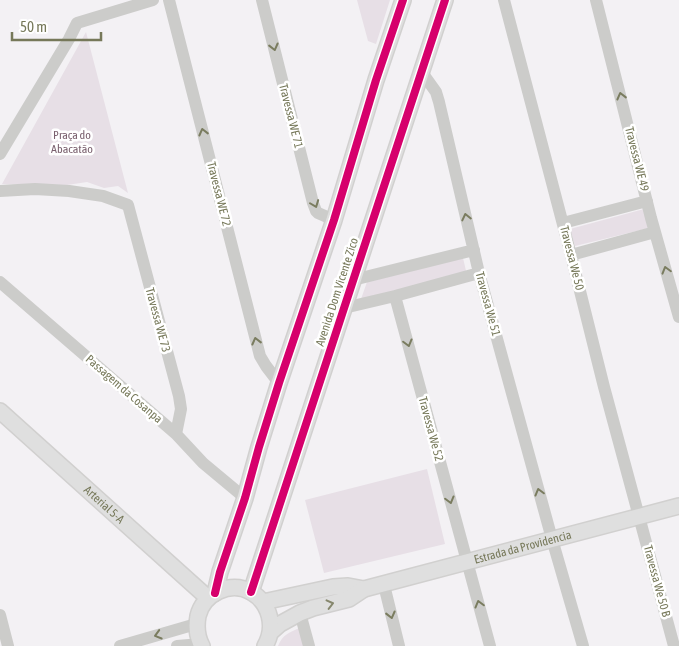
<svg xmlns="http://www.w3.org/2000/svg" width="679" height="646" font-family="'Asap Condensed',sans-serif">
<rect width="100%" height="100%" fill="#f3f1f4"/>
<path fill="#e7dfe6" d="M 357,0 L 390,0 L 376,44 L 368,41 Z
M 86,32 L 128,193 L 118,186 L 104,188 L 87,182 L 67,185 L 2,184 Z
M 644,209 L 649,228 L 575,246 L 570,229 Z
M 463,258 L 467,275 L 361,299 L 367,282 Z
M 427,469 L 445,544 L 324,573 L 305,500 Z
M 299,628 L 304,646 L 278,646 C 283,634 289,633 299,628 Z"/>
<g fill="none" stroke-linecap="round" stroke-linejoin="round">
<g stroke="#d1d0cf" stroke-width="18">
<g id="major">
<path id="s1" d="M 0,411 L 208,598"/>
<path d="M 251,592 L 445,0"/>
<path d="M 215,593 L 220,572 L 245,498 L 259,447 L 279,383 L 334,220 L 376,80 L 403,0"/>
<path d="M 263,602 L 333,587 L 348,586 L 364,589"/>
<path id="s2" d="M 271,632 L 280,624 L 300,613 L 313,608 L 349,599 L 364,589 L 679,506"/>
<path d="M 202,646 C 197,637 196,627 198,616 C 203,594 230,580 251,592 C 270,603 276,627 265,646"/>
</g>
</g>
<path stroke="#ccccca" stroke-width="12" d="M 169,0 L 260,356 L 266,366 L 279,383
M 262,0 L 313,203 L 316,211 L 318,213 L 334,220
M 504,0 L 571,255 L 604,387 L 674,646
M 596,0 L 651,218 L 679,317
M 421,71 L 436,92 L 439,102 L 479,273 L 552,539 L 583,646
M 0,154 L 69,39 L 77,23 L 153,0
M 0,191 L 35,189 L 69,191 L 103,196 L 128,205 L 179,396 L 181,409 L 176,434
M 563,223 L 647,201
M 571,255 L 655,232
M 353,280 L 474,250
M 0,282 L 176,434 L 203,463 L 245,498
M 395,296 L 490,646
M 344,308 L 395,296 L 479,273
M 384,585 L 399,646
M 300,613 L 309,646
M 0,615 L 8,646
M 120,646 L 196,624
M 177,646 L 201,644"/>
<use href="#major" stroke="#dfdfdf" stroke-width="15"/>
<g stroke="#fff" stroke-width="11">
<path id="cycleway" d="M 251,592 L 445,0
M 215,593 L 220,572 L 245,498 L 259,447 L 279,383 L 334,220 L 376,80 L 403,0"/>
</g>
<use href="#cycleway" stroke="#d6006c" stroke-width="8"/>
</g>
<defs><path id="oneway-chevron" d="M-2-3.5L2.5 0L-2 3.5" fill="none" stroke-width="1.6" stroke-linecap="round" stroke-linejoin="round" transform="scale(1.25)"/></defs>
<g stroke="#7a7c5f">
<use href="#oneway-chevron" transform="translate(274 47) rotate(76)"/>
<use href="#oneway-chevron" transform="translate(621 96) rotate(-104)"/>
<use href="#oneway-chevron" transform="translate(203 132) rotate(-104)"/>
<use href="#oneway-chevron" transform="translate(315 204) rotate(69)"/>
<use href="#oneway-chevron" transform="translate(466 217) rotate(-103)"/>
<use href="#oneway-chevron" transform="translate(666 270) rotate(-106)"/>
<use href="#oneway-chevron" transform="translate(256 341) rotate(-104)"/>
<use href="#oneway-chevron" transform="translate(408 343) rotate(75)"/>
<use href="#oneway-chevron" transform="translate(539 492) rotate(-105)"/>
<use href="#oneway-chevron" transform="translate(450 500) rotate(75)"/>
<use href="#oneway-chevron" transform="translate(479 604) rotate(-105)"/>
<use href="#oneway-chevron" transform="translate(391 615) rotate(76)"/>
<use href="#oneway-chevron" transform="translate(158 635) rotate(164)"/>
</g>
<use stroke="#86876d" href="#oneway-chevron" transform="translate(330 604) rotate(-14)"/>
<g text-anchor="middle" stroke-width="5" stroke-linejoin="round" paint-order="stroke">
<g font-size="12" fill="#767859" stroke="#fff">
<text transform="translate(291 116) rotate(76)" y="4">Travessa WE 71</text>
<text transform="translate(637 159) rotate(76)" y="4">Travessa WE 49</text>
<text transform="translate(219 194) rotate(76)" y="4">Travessa WE 72</text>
<text transform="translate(572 258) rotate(76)" y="4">Travessa We 50</text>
<text transform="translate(337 292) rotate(-72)" y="4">Avenida Dom Vicente Zico</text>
<text transform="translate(488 304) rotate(75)" y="4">Travessa We 51</text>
<text transform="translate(158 320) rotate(75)" y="4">Travessa WE 73</text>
<text transform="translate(124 389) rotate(41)" y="4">Passagem da Cosanpa</text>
<text transform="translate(431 429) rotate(75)" y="4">Travessa We 52</text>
<text dy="4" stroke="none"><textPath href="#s1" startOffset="140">Arterial 5-A</textPath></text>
<text dy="4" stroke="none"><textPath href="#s2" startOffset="268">Estrada da Providencia</textPath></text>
<text transform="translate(657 581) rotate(75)" y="4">Travessa We 50 B</text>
</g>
<g font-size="12" fill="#7b616f" stroke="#fff">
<text x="72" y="139">Praça do<tspan x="72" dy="14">Abacatão</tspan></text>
</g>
</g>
<path d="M12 32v8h89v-8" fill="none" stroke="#767859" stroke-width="2.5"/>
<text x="20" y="32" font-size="15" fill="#767859" stroke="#ffffff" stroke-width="4" paint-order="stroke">50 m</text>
</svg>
